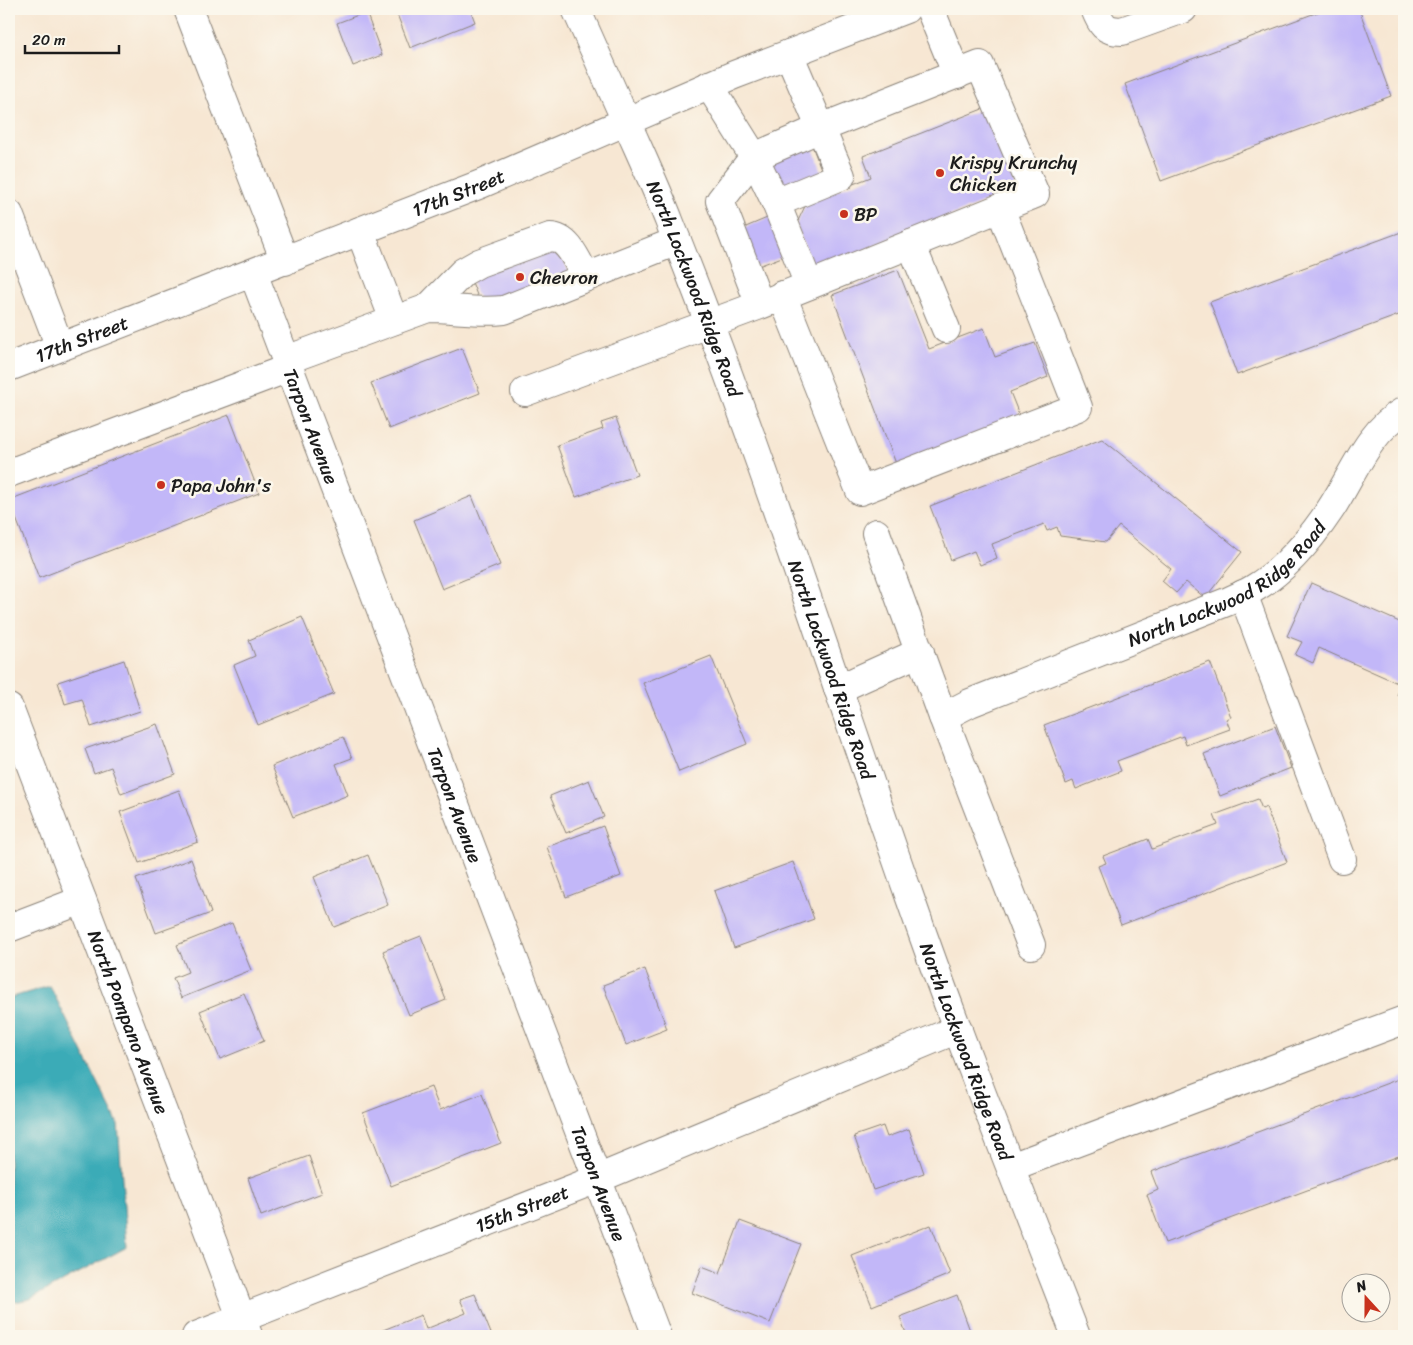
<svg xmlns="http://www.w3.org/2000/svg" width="1413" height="1345" font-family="Sriracha,sans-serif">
<rect width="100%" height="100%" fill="#fbf7ec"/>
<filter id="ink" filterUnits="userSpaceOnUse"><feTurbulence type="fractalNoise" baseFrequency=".02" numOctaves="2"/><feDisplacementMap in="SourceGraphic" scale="10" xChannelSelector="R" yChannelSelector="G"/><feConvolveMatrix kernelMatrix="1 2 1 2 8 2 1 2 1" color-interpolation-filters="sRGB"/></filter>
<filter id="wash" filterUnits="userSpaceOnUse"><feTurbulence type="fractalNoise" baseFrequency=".0096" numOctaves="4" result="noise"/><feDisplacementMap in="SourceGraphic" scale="20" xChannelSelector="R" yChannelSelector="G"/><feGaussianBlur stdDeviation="1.12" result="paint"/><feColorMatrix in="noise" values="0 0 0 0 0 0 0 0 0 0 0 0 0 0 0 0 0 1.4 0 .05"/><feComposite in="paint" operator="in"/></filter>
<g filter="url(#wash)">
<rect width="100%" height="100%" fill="#f7e7d3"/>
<path fill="#3aabb7" stroke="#2b646a" d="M 50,986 L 118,1124 L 127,1247 L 30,1299 L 9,1303 L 9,998 Z"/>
<g id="blocks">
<path fill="#c2b7f8" d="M 395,9 L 470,9 L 475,22 L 410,48 Z
M 1326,9 L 1359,9 L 1391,96 L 1161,181 L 1125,84 Z
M 366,12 L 382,55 L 353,66 L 337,23 Z
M 985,108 L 1017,189 L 814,270 L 796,225 L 807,202 L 871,177 L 863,156 Z
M 811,143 L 823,174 L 783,190 L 770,159 Z
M 772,216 L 787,255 L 756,267 L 741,229 Z
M 1404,231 L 1404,313 L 1237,375 L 1210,302 Z
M 557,242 L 569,274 L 482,308 L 470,277 Z
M 898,270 L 929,349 L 984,328 L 995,357 L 1035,343 L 1048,377 L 1010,392 L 1022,422 L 898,469 L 832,295 Z
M 462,348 L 480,393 L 389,429 L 371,383 Z
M 229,415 L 259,493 L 39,578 L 9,500 Z
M 616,418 L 637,475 L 576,497 L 557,445 L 603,429 L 601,423 Z
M 1102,439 L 1242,552 L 1205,598 L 1186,582 L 1176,593 L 1162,581 L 1171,569 L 1119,526 L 1106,542 L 1060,536 L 1057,527 L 1047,531 L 1044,524 L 992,544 L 997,558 L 980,565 L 974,551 L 951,560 L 930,506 Z
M 472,496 L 500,565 L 442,589 L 414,520 Z
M 1311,583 L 1404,624 L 1404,698 L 1397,695 L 1402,685 L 1319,648 L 1313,663 L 1295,655 L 1302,642 L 1287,636 Z
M 302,617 L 334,694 L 258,725 L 234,665 L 255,656 L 249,640 Z
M 711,656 L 747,744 L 679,772 L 643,683 Z
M 124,660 L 140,711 L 91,727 L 82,699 L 65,704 L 58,682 Z
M 1210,662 L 1231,717 L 1226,719 L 1230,729 L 1186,745 L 1183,736 L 1117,761 L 1121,771 L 1076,789 L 1073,781 L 1066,784 L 1044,725 Z
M 157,724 L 175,774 L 121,794 L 111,767 L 94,773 L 85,749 Z
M 1275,726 L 1291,768 L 1220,796 L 1204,754 Z
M 343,737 L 352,758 L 336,764 L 348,795 L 293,817 L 272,766 Z
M 589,780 L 604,817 L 566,833 L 550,796 Z
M 179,790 L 198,842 L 139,863 L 120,812 Z
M 1258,799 L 1262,809 L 1266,807 L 1287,862 L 1121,925 L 1098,866 L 1106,863 L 1103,856 L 1148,839 L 1152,849 L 1218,825 L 1214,815 Z
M 603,826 L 621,876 L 566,897 L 547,847 Z
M 368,855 L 388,905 L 334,927 L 314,877 Z
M 191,859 L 211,913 L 156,933 L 136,879 Z
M 793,862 L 814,919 L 734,948 L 714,891 Z
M 232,923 L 251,970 L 181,998 L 173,978 L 188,972 L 177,945 Z
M 421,936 L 446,1000 L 409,1015 L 383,951 Z
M 645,969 L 667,1029 L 626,1045 L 603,985 Z
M 244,993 L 264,1041 L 220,1059 L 200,1011 Z
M 1404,1077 L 1404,1154 L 1165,1243 L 1147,1195 L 1158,1190 L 1151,1172 Z
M 431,1087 L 440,1110 L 482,1094 L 501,1143 L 391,1186 L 363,1113 Z
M 883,1126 L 887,1137 L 909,1129 L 924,1173 L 873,1190 L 854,1136 Z
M 309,1156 L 322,1193 L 261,1216 L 248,1178 Z
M 740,1221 L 801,1244 L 770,1323 L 692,1293 L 702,1266 L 720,1273 Z
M 931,1225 L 950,1274 L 872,1306 L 852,1256 Z
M 475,1294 L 492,1336 L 368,1336 L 421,1315 L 426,1329 L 466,1313 L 460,1299 Z
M 957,1295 L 972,1336 L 907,1336 L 900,1317 Z"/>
</g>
</g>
<g filter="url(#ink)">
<use href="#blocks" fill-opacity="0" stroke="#8a8278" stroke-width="1"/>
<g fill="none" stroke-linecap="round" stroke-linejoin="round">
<g stroke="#8a8278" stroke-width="30">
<g id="minor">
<path d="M 188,9 L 285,261"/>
<path d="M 930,9 L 957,75"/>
<path d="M 1095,9 C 1101,24 1104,31 1122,31 L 1183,9"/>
<path d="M 709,85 L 754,157 L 776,203 L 809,285"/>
<path id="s1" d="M 626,121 C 641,155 657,189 670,223 C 759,444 831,672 910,898 C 961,1045 1020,1191 1076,1336"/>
<path d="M 776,203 L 841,176 L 789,54"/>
<path d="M 9,214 L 60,347"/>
<path d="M 360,231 L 394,320"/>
<path d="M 911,244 L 946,329"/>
<path id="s2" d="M 253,273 L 657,1336"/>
<path d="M 782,295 L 860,491 L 1078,407 L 1000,208"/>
<path d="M 428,308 L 463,272 L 479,263 L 550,237 C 569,237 578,263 586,277"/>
<path d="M 286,360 L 428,308 C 454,308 478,313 504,310 L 677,241"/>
<path d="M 525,392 L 760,305 L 1035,194 L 980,65 L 821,128 L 754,157 L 720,201 L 760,305"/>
<path d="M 9,473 L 289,368"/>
<path d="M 876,533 L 943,717 L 1031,945"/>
<path d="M 1243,594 L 1342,859"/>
<path d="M 838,689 L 920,652"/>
<path id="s3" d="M 9,708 L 248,1335"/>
<path id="s4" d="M 943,717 L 970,703 L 1229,601 C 1237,597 1245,594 1253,589 C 1284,571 1310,540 1330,510 C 1353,476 1367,432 1404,411"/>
<path d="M 9,928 L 82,900"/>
<path d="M 1011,1167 L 1404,1020"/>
<path id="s5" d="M 196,1336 L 597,1179 L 958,1029"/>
</g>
</g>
<g stroke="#8a8278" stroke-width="30">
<g id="major">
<path d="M 576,9 L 626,121"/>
<path id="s6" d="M 9,367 L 481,184 L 734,75 L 906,9"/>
</g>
</g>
<use href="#minor" stroke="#fff" stroke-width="28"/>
<use href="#major" stroke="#fff" stroke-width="28"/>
</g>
</g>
<g fill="#c8321e" stroke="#fbf7ec" stroke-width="2">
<circle cx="940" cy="173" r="5"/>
<circle cx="844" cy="214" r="5"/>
<circle cx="520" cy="277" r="5"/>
<circle cx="161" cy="485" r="5"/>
</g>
<g text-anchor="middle" stroke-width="5" stroke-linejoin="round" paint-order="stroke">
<g font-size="19" fill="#1c1c1c" stroke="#fbf7ec" text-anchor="start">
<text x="950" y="169">Krispy Krunchy<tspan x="950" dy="22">Chicken</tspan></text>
<text x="854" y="221">BP</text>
<text x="530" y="284">Chevron</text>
<text x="171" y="492">Papa John's</text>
</g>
<g font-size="19" fill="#1c1c1c" stroke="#fbf7ec">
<text dy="7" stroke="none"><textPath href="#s6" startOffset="482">17th Street</textPath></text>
<text dy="7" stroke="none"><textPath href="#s1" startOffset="181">North Lockwood Ridge Road</textPath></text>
<text dy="7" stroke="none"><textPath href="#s6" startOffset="78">17th Street</textPath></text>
<text dy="7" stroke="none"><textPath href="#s2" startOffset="164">Tarpon Avenue</textPath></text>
<text dy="7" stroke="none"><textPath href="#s4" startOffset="316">North Lockwood Ridge Road</textPath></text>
<text dy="7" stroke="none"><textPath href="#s1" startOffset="586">North Lockwood Ridge Road</textPath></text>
<text dy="7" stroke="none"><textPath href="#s2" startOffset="569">Tarpon Avenue</textPath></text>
<text dy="7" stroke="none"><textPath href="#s3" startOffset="336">North Pompano Avenue</textPath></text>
<text dy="7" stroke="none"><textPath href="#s1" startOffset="991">North Lockwood Ridge Road</textPath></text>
<text dy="7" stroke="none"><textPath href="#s2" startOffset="974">Tarpon Avenue</textPath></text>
<text dy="7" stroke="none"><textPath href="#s5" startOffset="350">15th Street</textPath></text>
</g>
</g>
<rect width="1413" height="1345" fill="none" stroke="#fbf7ec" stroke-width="30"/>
<g transform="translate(1366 1298) rotate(339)"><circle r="24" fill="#fbf7ec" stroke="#a29f99"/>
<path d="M0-4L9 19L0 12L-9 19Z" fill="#c8321e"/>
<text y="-8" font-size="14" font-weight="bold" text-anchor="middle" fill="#1c1c1c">N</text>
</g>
<path d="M25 45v8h94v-8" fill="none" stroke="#1c1c1c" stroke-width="2.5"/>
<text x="32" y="45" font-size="15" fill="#1c1c1c" stroke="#fbf7ec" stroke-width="4" paint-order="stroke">20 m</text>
</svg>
